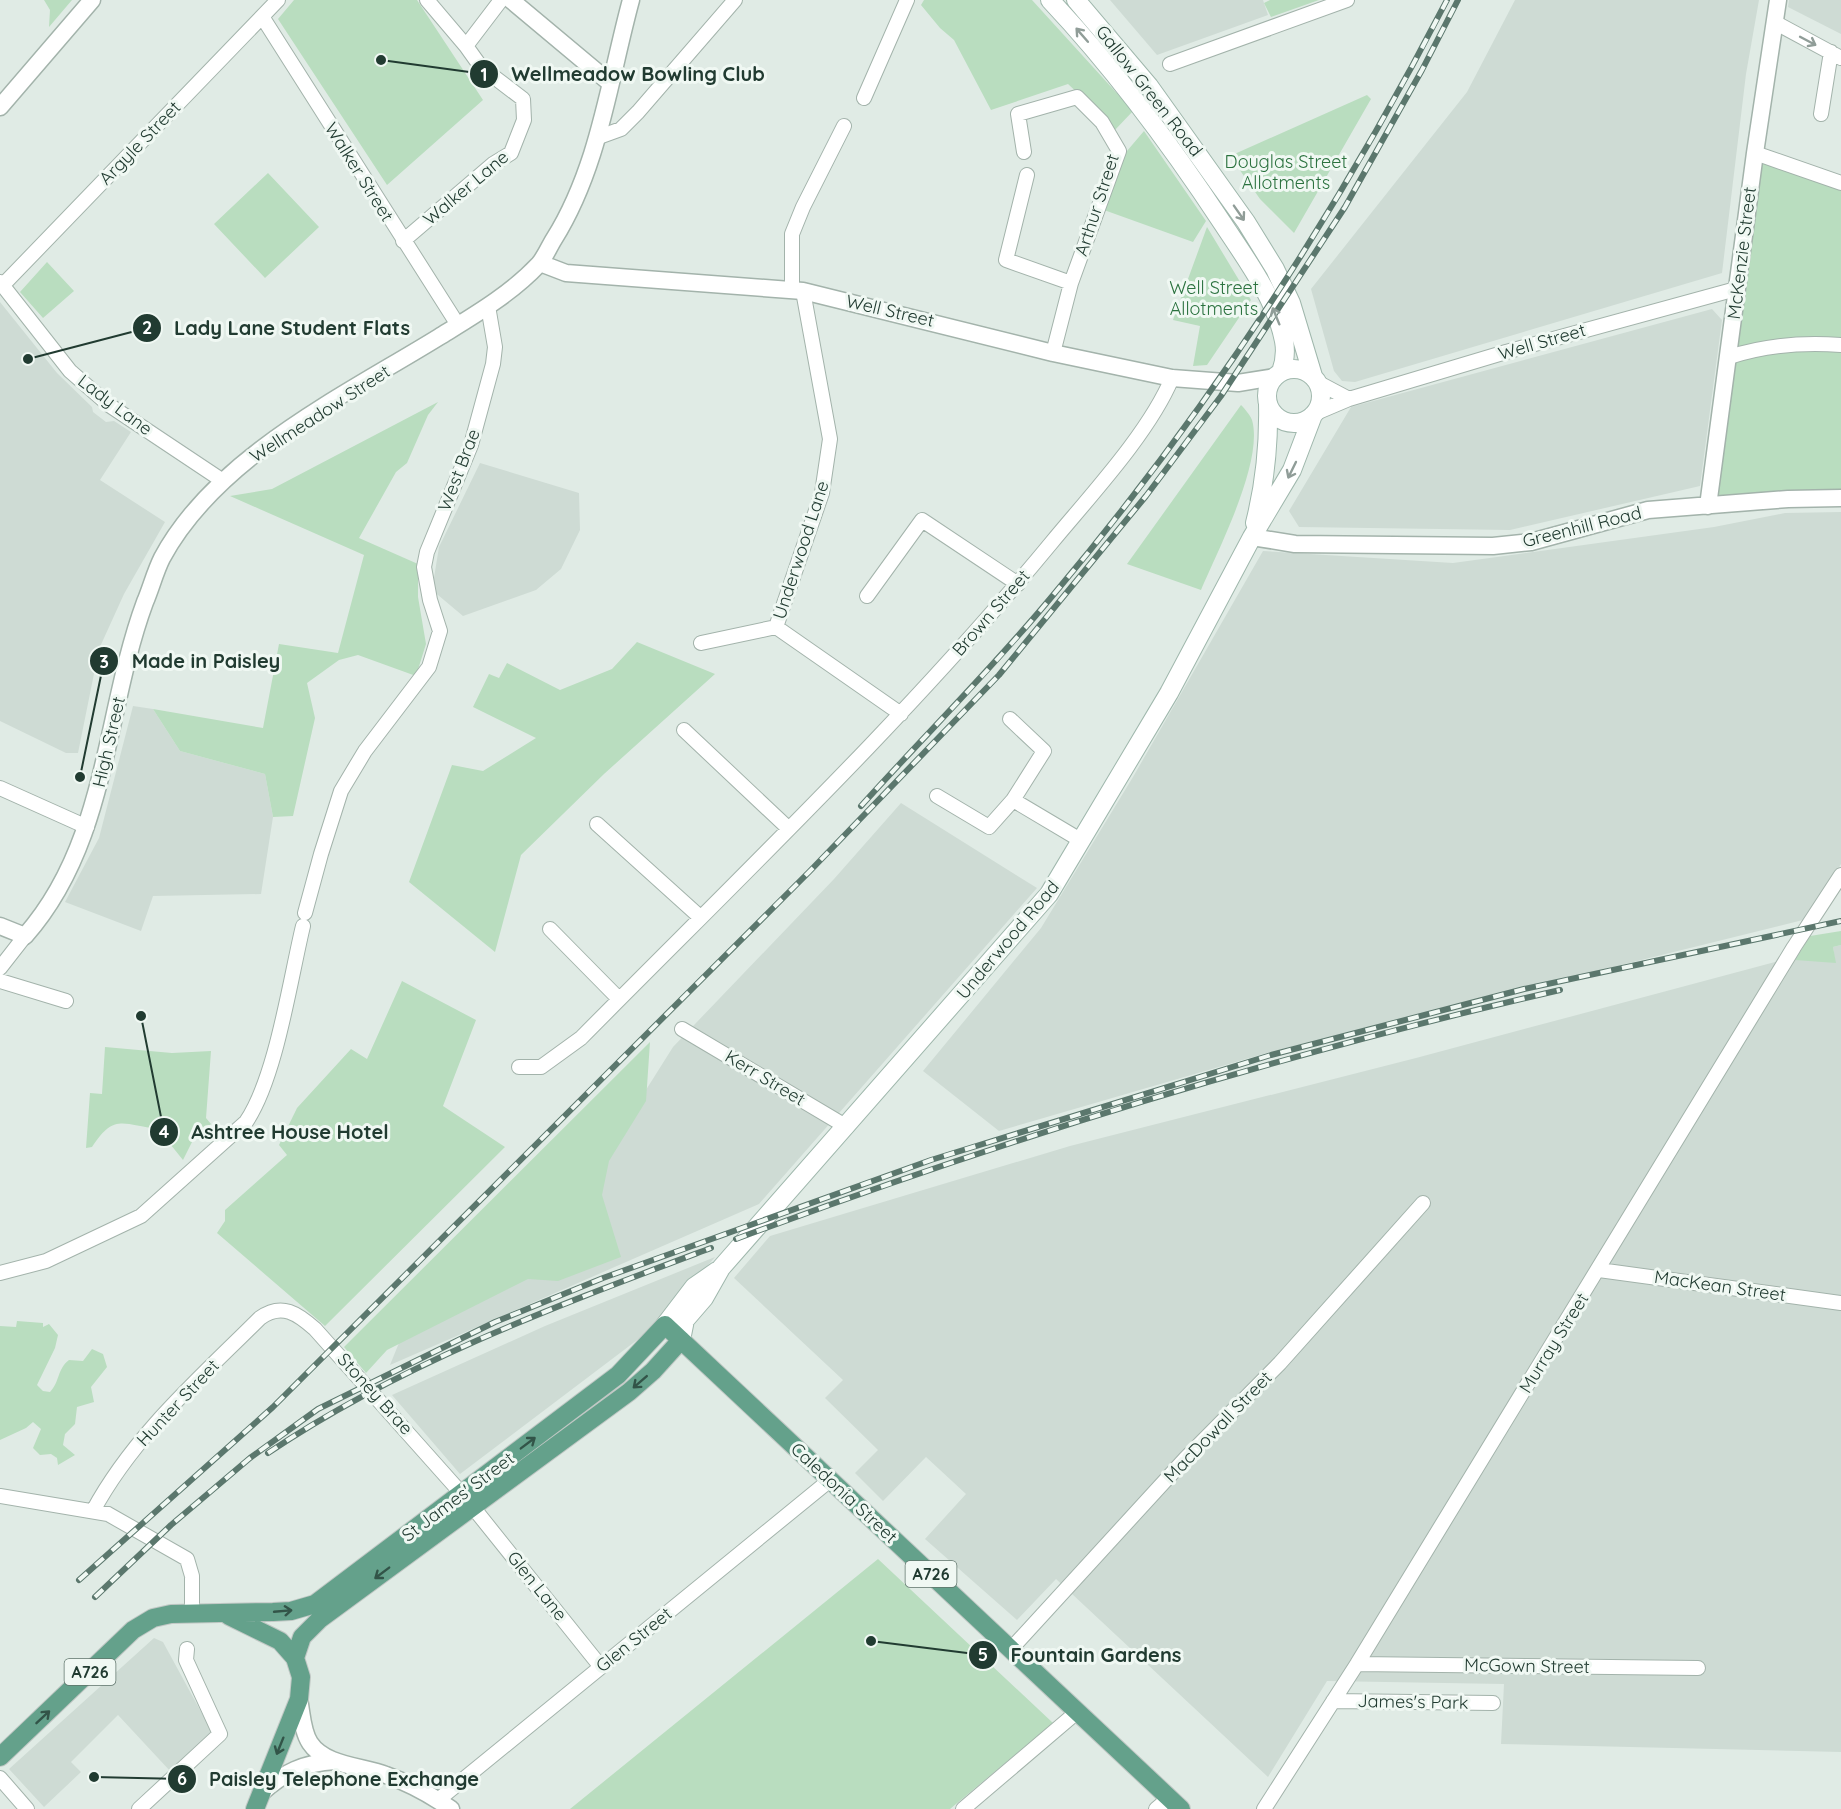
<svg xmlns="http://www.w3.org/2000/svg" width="1841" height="1809" font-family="Quicksand,sans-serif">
<rect width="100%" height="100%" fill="#e0ebe5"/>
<path fill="#cedbd4" d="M 1110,0 L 1263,0 L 1268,15 L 1157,55 Z
M 1515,0 L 1759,0 L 1746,74 L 1722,273 L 1355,382 L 1342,381 L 1334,371 L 1311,289 L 1467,92 Z
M 1789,0 L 1841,0 L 1841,34 L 1788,7 Z
M 0,302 L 57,373 L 92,407 L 93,412 L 106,422 L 114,421 L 131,432 L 100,480 L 165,522 L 124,594 L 99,649 L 78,753 L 66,753 L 0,721 Z
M 1712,309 L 1722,320 L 1700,486 L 1510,530 L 1299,527 L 1289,511 L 1351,407 Z
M 480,463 L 579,493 L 580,530 L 561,569 L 536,590 L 463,616 L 432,590 L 439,547 Z
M 1841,512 L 1841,864 L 1807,919 L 1274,1051 L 999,1131 L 923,1071 L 1041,928 L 1133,777 L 1263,551 L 1453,563 L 1714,527 L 1785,513 Z
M 133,706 L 153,709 L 180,751 L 265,774 L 273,817 L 261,894 L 153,896 L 141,931 L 65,902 L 99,838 Z
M 901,803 L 1037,888 L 759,1204 L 390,1365 L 403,1333 L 610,1147 L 673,1047 L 834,879 Z
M 1841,945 L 1841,1752 L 1501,1744 L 1504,1684 L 1327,1681 L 1268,1777 L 1056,1579 L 1017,1620 L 925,1539 L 966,1494 L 926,1457 L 883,1501 L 855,1473 L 878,1450 L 825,1398 L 843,1380 L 734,1278 L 770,1236 L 1070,1146 L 1416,1058 L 1775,962 L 1804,959 L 1835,962 L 1833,947 Z
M 715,1257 L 657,1325 L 460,1474 L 392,1395 L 545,1326 Z
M 154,1638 L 163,1642 L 212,1732 L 171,1772 L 118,1715 L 71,1762 L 81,1772 L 44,1807 L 9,1769 Z"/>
<path fill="#b9ddbf" d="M 44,0 L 72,0 L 49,27 L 50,10 Z
M 294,0 L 417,0 L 483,100 L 387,185 L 278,19 Z
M 924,0 L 1032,0 L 1133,111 L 1114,131 L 1098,112 L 1068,84 L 991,110 L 954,40 L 940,28 L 921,5 Z
M 1270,0 L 1319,0 L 1271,17 L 1264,3 Z
M 1367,95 L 1371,99 L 1294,233 L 1260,199 L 1230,156 Z
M 1144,131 L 1206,221 L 1193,242 L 1104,210 L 1121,158 Z
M 1762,163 L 1841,190 L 1841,490 L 1715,498 Z
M 268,173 L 319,227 L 265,278 L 214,224 Z
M 1207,227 L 1251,300 L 1207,365 L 1193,366 L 1200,326 L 1173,320 Z
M 47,262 L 74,291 L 43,318 L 20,292 Z
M 438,402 L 428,415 L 407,463 L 396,472 L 359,538 L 418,564 L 418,597 L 426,644 L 416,676 L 358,655 L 339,660 L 307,683 L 315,718 L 293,816 L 273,817 L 265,774 L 180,751 L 153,709 L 263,728 L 279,644 L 338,653 L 364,555 L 230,496 L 272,489 Z
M 1241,405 C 1245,409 1250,415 1252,420 C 1264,461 1218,550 1201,590 L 1127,564 Z
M 637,642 L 715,674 L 604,774 L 521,855 L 495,952 L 409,882 L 452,765 L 483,771 L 536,738 L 473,707 L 489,674 L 499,678 L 507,663 L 560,690 L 612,669 Z
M 1841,931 L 1841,945 L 1833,947 L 1836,963 L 1795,960 L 1810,936 Z
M 402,981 L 476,1020 L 443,1106 L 505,1147 L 325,1326 L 217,1233 L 225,1221 L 225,1210 L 287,1155 L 279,1145 L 297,1108 L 351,1049 L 367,1059 Z
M 650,1042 L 646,1101 L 609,1161 L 602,1195 L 621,1257 L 558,1281 L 528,1279 L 387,1350 L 366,1373 L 344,1347 Z
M 105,1047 L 172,1053 L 211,1051 L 206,1118 L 211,1124 L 193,1140 L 183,1160 L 158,1129 C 121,1124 114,1114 92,1147 L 86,1148 L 90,1093 L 102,1094 Z
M 17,1321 L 43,1323 L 43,1327 L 49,1324 L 58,1335 L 55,1348 L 37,1385 L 43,1391 L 50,1392 C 60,1382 57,1369 69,1360 L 83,1361 L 92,1349 L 103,1354 L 107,1367 L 91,1387 L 94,1402 L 77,1407 L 75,1424 L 65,1434 L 63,1445 L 75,1455 L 58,1465 L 57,1458 L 51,1454 L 40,1455 L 33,1448 L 41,1429 L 33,1422 L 26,1428 L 0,1440 L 0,1326 L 16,1327 Z
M 878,1559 L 1053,1723 L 950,1809 L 570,1809 Z"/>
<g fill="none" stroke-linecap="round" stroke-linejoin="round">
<g stroke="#a3b3ab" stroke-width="16">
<path id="minor" d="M 427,0 L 466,46
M 263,18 L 458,325
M 1776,23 L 1841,58
M 1170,64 L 1347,0
M 864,98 L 907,0
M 1821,114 L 1831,52
M 599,137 L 621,129 L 638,112 L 735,0
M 1024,152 L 1018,114 L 1077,97 L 1102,122 L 1119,151 L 1071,283 L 1053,353
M 1755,153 L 1841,183
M 1027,175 L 1006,260 L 1071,283
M 403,241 L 493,164 L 511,153 L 524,120 L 523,99 L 481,67 L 466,46 L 501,0
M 0,282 L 70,371 L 109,405 L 223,481
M 3,285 L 278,0
M 792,290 L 792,234 L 803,207 L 844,126
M 1729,357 C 1766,345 1802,342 1841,345
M 1317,382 L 1349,399
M 1316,413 L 1349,399 L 1506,352 L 1736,289
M 867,596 L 922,520 L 1018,584
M 776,627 L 901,714
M 701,643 L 776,627 L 822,493 L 830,439 L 803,291
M 1010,719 L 1044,751 L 1013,800
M 684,730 L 788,828
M 0,788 L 87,827
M 937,796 L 989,827 L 1013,800 L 1082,841
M 597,824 L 700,917
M 305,913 L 321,854 L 341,791 L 365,751 L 429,667 L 440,631 L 430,600 L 424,567 L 427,552 L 471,445 L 493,364 L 495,347 L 488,306
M 550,929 L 619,999
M 0,968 L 25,936
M 0,981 L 66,1001
M 682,1029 L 847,1127
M 519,1067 L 541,1067 L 581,1038 C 741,876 907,718 1052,542 C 1090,496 1149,433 1172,378
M 1599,1270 L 1841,1303
M 0,1273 L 46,1261 L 141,1216 L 246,1122 C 276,1078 290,980 303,926
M 0,1496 L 108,1514 L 187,1559 L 192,1576 L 192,1612
M 472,1506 L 601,1667
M 93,1511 C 134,1435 200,1378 260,1318 C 282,1302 298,1314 315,1329 L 462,1494
M 1011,1649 L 1185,1459 L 1280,1363 L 1423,1203
M 1357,1664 L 1698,1668
M 1333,1701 L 1493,1703
M 0,1778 L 27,1809
M 438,1800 L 830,1480
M 139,1809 L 220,1734 L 186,1660 L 187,1649
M 963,1809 L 1077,1712
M 1156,1809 L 1169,1798
M 1264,1809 L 1357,1664 L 1794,947 L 1841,875"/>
</g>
<g stroke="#a3b3ab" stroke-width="19">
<path id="tertiary" d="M 511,0 L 609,82
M 0,107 L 92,0
M 540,263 L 566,273 L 803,291 L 1053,353 L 1172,378 L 1238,383 L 1275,377
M 1708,506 L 1755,153 L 1778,0
M 1252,537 L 1295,544 L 1493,546 L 1531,542 L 1648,510 L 1788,499 L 1841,498
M 0,926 L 25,936 C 108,842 104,713 145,602 C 151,588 155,572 162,558 C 216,457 345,395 439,337 C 473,316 511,294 539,264 C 545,257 549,247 554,239 C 599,167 609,81 631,0
M 299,1699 C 302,1713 302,1731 310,1743 C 325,1766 363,1766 386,1775 C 409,1783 431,1795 451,1809
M 261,1793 C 285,1772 303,1763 335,1761"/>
</g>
<g stroke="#9fb7ac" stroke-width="20">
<path id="secondary" d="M 1050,0 C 1115,69 1171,145 1223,224 C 1246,259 1276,299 1284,341 C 1286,352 1285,361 1281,372
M 1076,0 L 1149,86 L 1246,222 L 1275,269 L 1291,303 L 1313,376
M1267 396a27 27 0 1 1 54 0a27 27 0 1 1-54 0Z
M 1255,523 C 1265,483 1269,446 1268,404
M 665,1325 L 694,1287 L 717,1271
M 681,1340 L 685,1320 L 704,1298 L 721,1268 L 1049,894 L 1169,693 L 1252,537 L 1292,470 L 1313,415"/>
</g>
<g stroke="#c1c8c5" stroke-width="20">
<path id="primary" d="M 229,1616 L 280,1641 L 295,1658 L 301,1677 L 299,1699 L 255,1809
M 295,1658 L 302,1637 L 320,1619 L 629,1392 L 653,1371 L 681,1340
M 0,1757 L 133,1630 L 153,1618 L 171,1614 L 273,1612 L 291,1611 L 315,1604 L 618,1375 L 665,1325 L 1181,1809"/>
</g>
<use href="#minor" stroke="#fff" stroke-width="14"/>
<use href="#tertiary" stroke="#fff" stroke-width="16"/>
<use href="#secondary" stroke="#fff" stroke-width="18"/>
<use href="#primary" stroke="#64a18b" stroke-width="18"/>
<g stroke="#5b776d" stroke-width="6">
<path id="rail" d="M 861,806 C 925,735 993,668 1054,594 C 1207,412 1338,212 1447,0
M 736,1239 C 1005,1139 1281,1054 1560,990
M 268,1453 C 403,1362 559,1305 711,1248
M 79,1580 L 273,1407 L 809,872 L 999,675 L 1146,496 L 1221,396 L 1345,207 L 1422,70 L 1458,0
M 95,1597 L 171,1525 L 250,1458 L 318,1409 L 495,1322 L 603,1278 L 931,1160 L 1271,1055 L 1524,989 L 1841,921"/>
</g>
<use href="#rail" stroke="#f0f8f3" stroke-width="4" stroke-dasharray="11" stroke-linecap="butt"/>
</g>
<defs><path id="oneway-shaft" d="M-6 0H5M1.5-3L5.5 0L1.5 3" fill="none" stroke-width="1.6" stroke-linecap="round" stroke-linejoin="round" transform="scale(1.5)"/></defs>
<g stroke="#909d98">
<use href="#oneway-shaft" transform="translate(1082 35) rotate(-131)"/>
<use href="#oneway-shaft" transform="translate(1808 41) rotate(28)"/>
<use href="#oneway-shaft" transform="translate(1239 213) rotate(55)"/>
<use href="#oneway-shaft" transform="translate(1276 316) rotate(-112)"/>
<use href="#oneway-shaft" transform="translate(1292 470) rotate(116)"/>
</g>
<g stroke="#325448">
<use href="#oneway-shaft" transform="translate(640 1382) rotate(139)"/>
<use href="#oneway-shaft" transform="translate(528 1443) rotate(-37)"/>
<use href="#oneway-shaft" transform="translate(382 1573) rotate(143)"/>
<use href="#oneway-shaft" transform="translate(283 1611) rotate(-5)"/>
<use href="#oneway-shaft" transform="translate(43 1717) rotate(-43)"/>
<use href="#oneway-shaft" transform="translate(280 1746) rotate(112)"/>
</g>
<g text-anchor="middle" stroke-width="6" stroke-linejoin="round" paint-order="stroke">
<g fill="#f0f8f3" stroke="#5f746b" stroke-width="1.5">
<rect x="905.5" y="1561" width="51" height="26" rx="4.5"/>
<rect x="64.5" y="1659" width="51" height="26" rx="4.5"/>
</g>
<g font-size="16" font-weight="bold" fill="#213b31">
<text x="931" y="1580">A726</text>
<text x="90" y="1678">A726</text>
</g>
<g font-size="18" fill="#213b31" stroke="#f0f8f3">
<text transform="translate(1149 91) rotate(52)" y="6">Gallow Green Road</text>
<text transform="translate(140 143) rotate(-46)" y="6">Argyle Street</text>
<text transform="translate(359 172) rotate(58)" y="6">Walker Street</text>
<text transform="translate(466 188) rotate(-40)" y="6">Walker Lane</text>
<text transform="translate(1097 205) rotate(-72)" y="6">Arthur Street</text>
<text transform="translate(1742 253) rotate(-83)" y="6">McKenzie Street</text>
<text transform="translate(890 311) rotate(13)" y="6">Well Street</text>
<text transform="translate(1542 342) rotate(-16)" y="6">Well Street</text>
<text transform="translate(115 405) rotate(37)" y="6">Lady Lane</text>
<text transform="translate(320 414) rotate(-33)" y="6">Wellmeadow Street</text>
<text transform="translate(459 470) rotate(-69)" y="6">West Brae</text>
<text transform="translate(1582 527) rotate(-14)" y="6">Greenhill Road</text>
<text transform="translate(801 550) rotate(-72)" y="6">Underwood Lane</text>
<text transform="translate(991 613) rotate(-49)" y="6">Brown Street</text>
<text transform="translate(109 742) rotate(-77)" y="6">High Street</text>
<text transform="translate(1008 940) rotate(-50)" y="6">Underwood Road</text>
<text transform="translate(765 1078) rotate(31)" y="6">Kerr Street</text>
<text transform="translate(1720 1286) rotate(8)" y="6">MacKean Street</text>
<text transform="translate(1554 1343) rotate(-58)" y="6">Murray Street</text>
<text transform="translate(375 1394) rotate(48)" y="6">Stoney Brae</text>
<text transform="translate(178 1403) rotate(-47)" y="6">Hunter Street</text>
<text transform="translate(1218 1427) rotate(-46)" y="6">MacDowall Street</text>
<text transform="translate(844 1493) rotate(43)" y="6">Caledonia Street</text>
<text transform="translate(458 1497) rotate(-37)" y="6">St James' Street</text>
<text transform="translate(537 1586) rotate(51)" y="6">Glen Lane</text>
<text transform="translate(634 1640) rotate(-39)" y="6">Glen Street</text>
<text transform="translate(1527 1666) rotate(1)" y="6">McGown Street</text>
<text transform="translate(1413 1702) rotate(1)" y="6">James's Park</text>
</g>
<g font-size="18" fill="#2b723f" stroke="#f0f8f3">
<text x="1286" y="168">Douglas Street<tspan x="1286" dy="21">Allotments</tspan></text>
<text x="1214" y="294">Well Street<tspan x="1214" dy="21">Allotments</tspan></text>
</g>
</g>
<path fill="none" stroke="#213b31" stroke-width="2" d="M381 60L484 74M28 359L147 328M80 777L104 661M141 1016L164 1132M871 1641L983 1655M94 1777L182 1779"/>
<g fill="#213b31" stroke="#f0f8f3" stroke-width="2">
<circle cx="381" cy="60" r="6"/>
<circle cx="28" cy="359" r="6"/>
<circle cx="80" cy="777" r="6"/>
<circle cx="141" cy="1016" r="6"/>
<circle cx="871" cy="1641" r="6"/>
<circle cx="94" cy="1777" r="6"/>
<circle cx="484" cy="74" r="15"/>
<circle cx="147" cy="328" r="15"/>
<circle cx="104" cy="661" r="15"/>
<circle cx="164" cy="1132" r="15"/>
<circle cx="983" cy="1655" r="15"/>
<circle cx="182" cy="1779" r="15"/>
</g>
<g font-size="18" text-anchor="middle" font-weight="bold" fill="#fff">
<text x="484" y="81">1</text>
<text x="147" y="334">2</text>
<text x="104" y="668">3</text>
<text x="164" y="1138">4</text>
<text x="983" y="1661">5</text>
<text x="182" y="1785">6</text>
</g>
<g font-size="20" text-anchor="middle" font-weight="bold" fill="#213b31" stroke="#f0f8f3" stroke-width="6" stroke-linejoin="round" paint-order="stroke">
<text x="638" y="81">Wellmeadow Bowling Club</text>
<text x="292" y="335">Lady Lane Student Flats</text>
<text x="206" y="668">Made in Paisley</text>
<text x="290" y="1139">Ashtree House Hotel</text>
<text x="1096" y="1662">Fountain Gardens</text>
<text x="344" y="1786">Paisley Telephone Exchange</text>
</g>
</svg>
